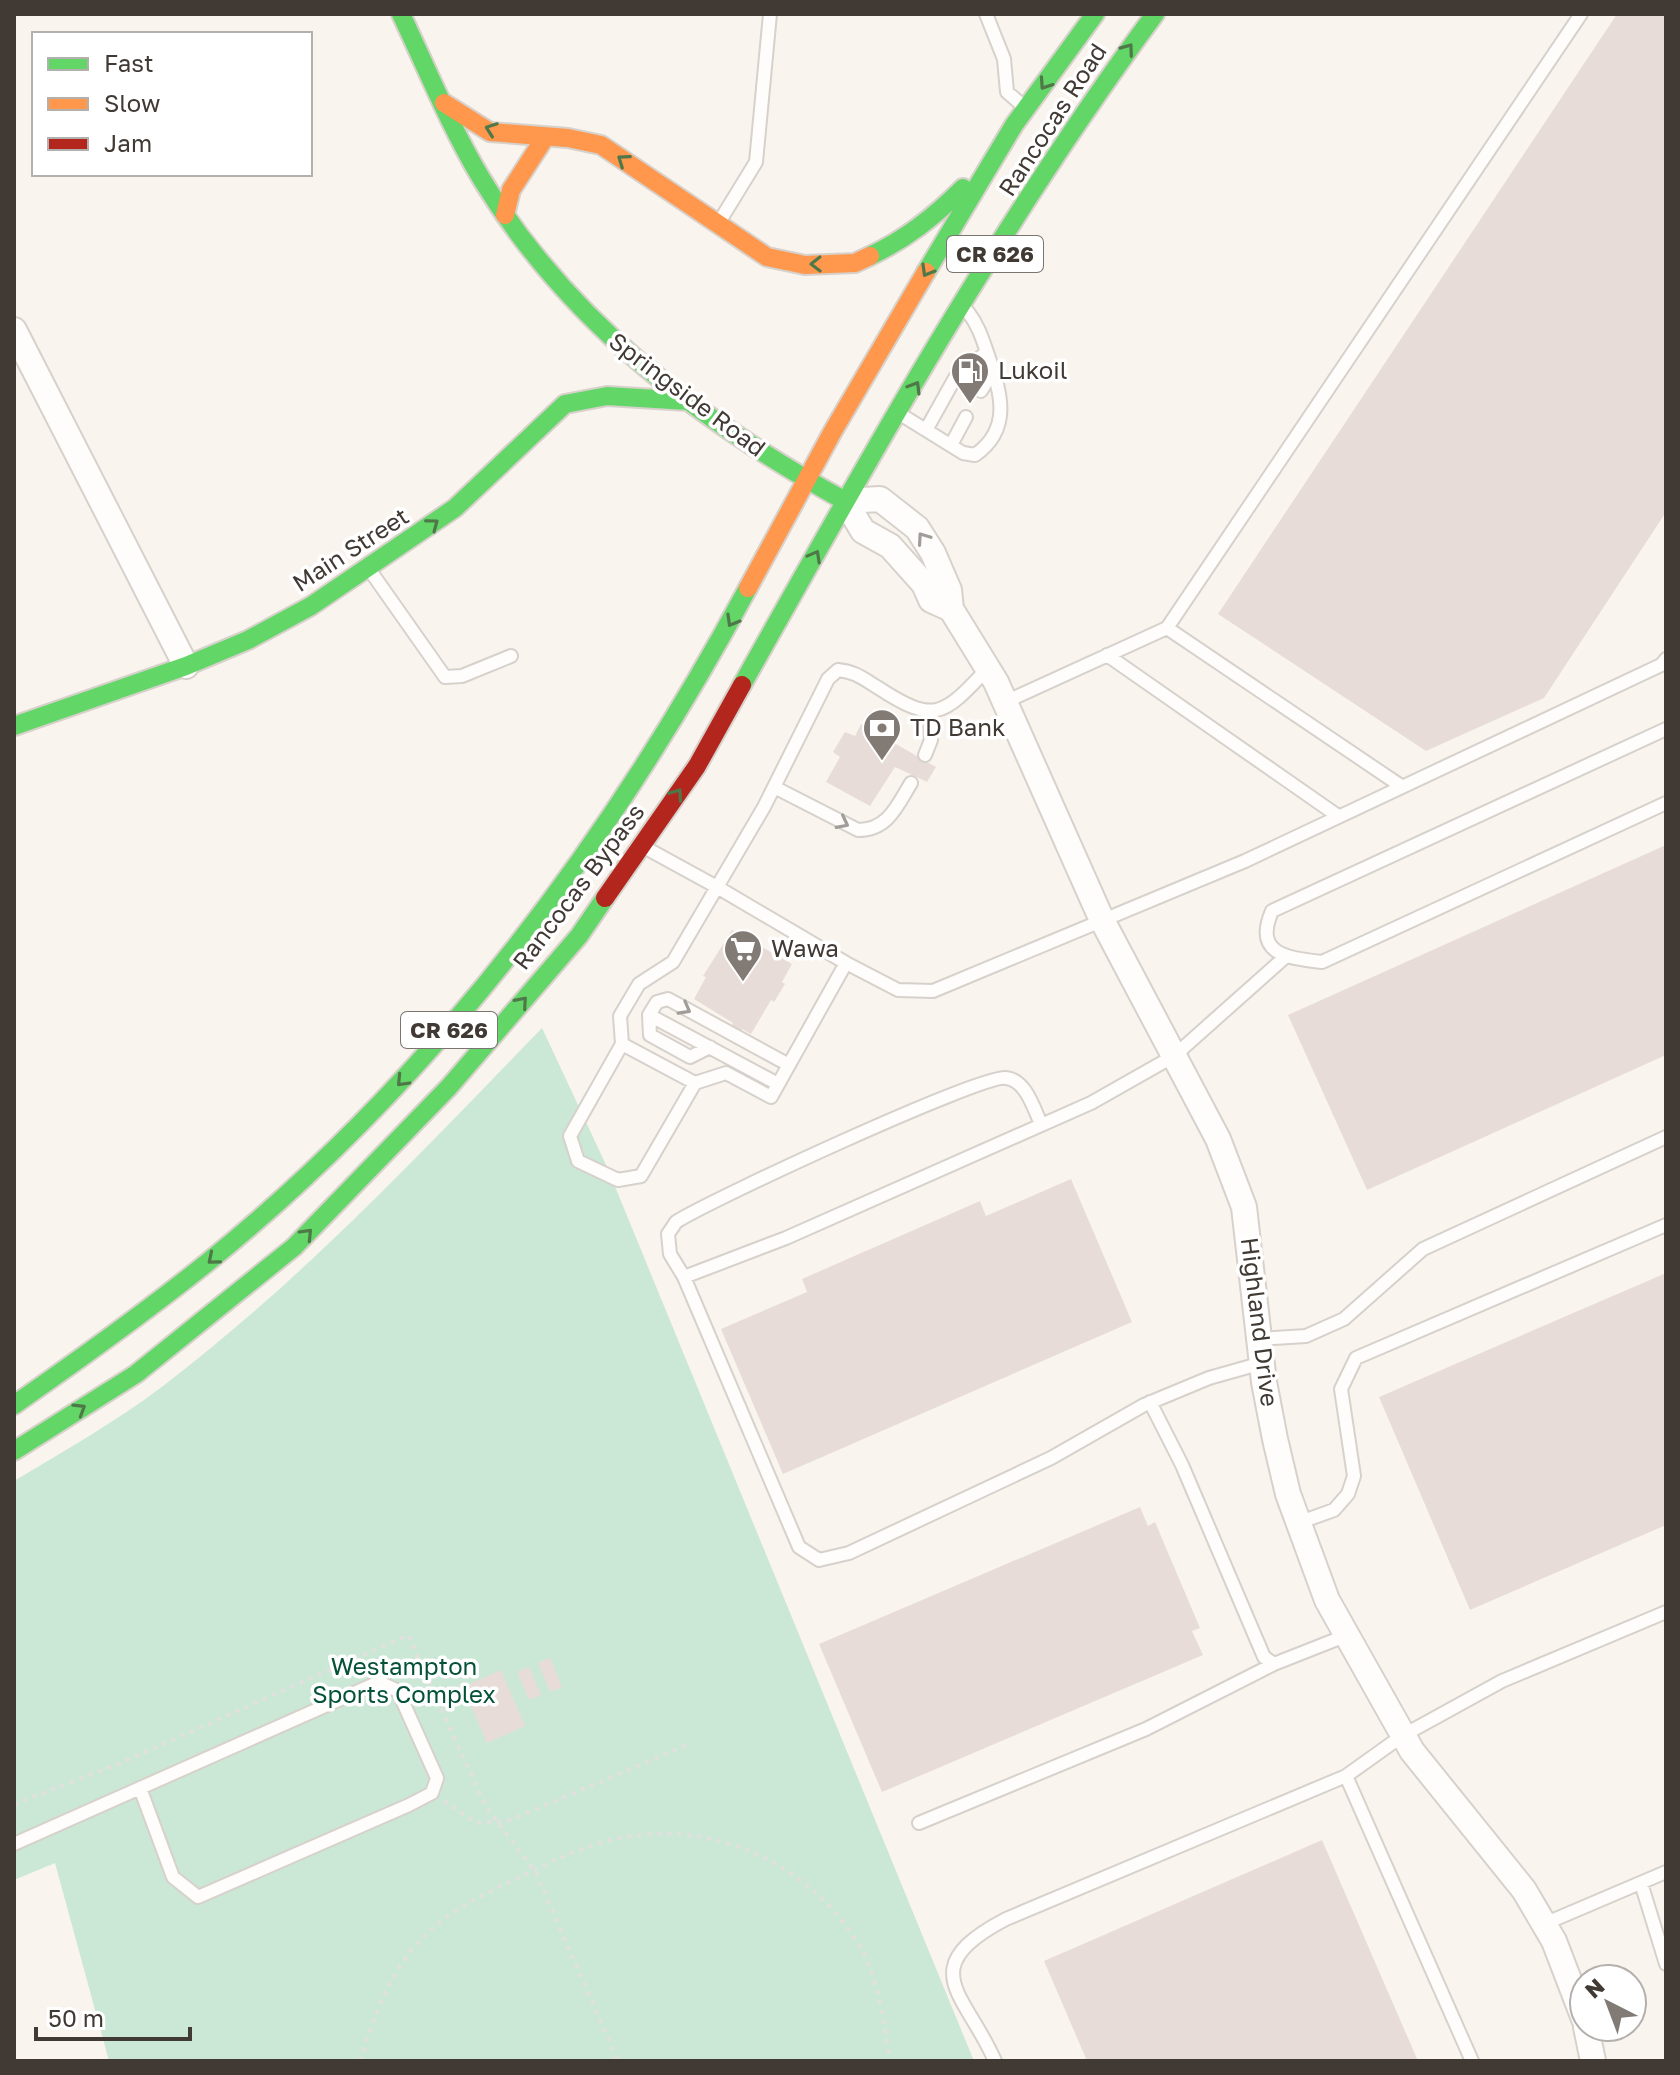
<svg xmlns="http://www.w3.org/2000/svg" width="1680" height="2075" font-family="'Golos Text',sans-serif">
<rect width="100%" height="100%" fill="#faf4ee"/>
<path fill="#cbe7d5" d="M 542,1028 L 607,1167 L 974,2061 L 109,2061 L 55,1863 L 14,1880 L 14,1481 C 64,1451 117,1421 163,1386 C 301,1281 421,1153 542,1028 Z"/>
<path fill="#e8dcd8" d="M 1617,14 L 1666,14 L 1666,512 L 1544,698 L 1426,751 L 1218,614 Z
M 861,724 L 936,767 L 927,782 L 895,767 L 870,806 L 826,782 L 840,757 L 833,752 L 845,732 L 855,736 Z
M 1666,845 L 1666,1055 L 1367,1190 L 1288,1015 Z
M 732,930 L 792,964 L 782,982 L 785,984 L 774,1002 L 771,1000 L 751,1034 L 742,1029 L 738,1034 L 730,1029 L 733,1023 L 694,999 L 706,977 L 703,976 Z
M 1071,1179 L 1132,1322 L 783,1474 L 721,1329 L 807,1292 L 802,1279 L 980,1201 L 986,1216 Z
M 1666,1273 L 1666,1525 L 1470,1610 L 1379,1397 Z
M 1140,1507 L 1148,1526 L 1155,1522 L 1200,1628 L 1192,1631 L 1203,1655 L 882,1792 L 819,1644 Z
M 550,1658 L 562,1687 L 550,1692 L 538,1663 Z
M 529,1667 L 541,1695 L 529,1700 L 517,1672 Z
M 501,1670 L 525,1726 L 487,1743 L 463,1687 Z
M 1322,1840 L 1418,2061 L 1087,2061 L 1044,1961 Z"/>
<g fill="none" stroke-linecap="round" stroke-linejoin="round">
<g stroke="#d7d1cb" stroke-width="16">
<path id="lane" d="M 986,14 L 1004,59 L 1007,92 L 1022,105
M 721,219 L 756,162 L 770,14
M 981,391 L 993,371
M 900,414 L 963,453 L 975,455 C 1012,429 1001,394 989,358 C 983,341 979,326 968,312
M 926,430 L 955,378 L 987,352
M 951,445 L 966,417
M 369,569 L 445,677 L 462,676 L 511,656
M 1107,655 L 1338,816
M 1005,702 L 1167,628
M 1666,729 L 1272,911 C 1253,955 1288,958 1322,962 L 1666,803
M 925,755 L 931,740 L 930,712
M 1401,786 L 1167,628 L 1581,14
M 774,787 L 858,830 C 888,830 897,806 911,783
M 644,847 L 717,887 L 764,807 L 828,679 L 838,670 C 856,672 862,678 877,687 C 935,725 943,716 988,668
M 846,963 L 717,887 L 673,962 L 639,984 L 620,1016 L 622,1044 L 695,1083 L 726,1073 L 771,1097 L 846,963 L 898,990 L 933,991 L 1245,861 L 1661,665 L 1666,659
M 649,1015 L 778,1084
M 622,1044 L 570,1136 L 578,1161 L 618,1180 L 641,1176 L 695,1083
M 710,1047 L 690,1057 L 650,1035 L 649,1015 L 657,1002 L 668,999 L 789,1065
M 684,1277 L 670,1254 L 668,1234 L 676,1222 C 710,1200 982,1074 1006,1078 C 1026,1080 1034,1109 1041,1124
M 1259,1339 L 1306,1336 L 1344,1319 L 1423,1249 L 1666,1137
M 1262,1363 L 1209,1378 L 1144,1405 L 1051,1458 L 849,1553 L 819,1560 L 799,1547 L 684,1277 L 786,1238 L 1091,1103 L 1174,1056 L 1284,958
M 1150,1402 L 1182,1465 L 1264,1657 L 1274,1664 L 1345,1636
M 1298,1523 L 1334,1510 L 1348,1494 L 1354,1476 L 1341,1389 L 1356,1358 L 1666,1225
M 1346,1776 L 1472,2061
M 919,1823 L 1146,1729 L 1274,1664
M 14,1844 L 379,1682 L 398,1691 L 437,1778 L 432,1793 L 409,1805 L 198,1897 L 173,1877 L 140,1788
M 1641,1883 L 1666,1964
M 1544,1924 L 1666,1872
M 995,2061 C 966,1994 912,1968 1006,1919 L 1346,1776 L 1402,1736 L 1502,1681 L 1666,1612"/>
</g>
<g stroke="#d7d1cb" stroke-width="28">
<path id="street" d="M 14,330 L 186,666
M 951,609 L 931,600 L 924,584 L 890,546 L 863,531 L 845,501 L 880,499 L 917,528 L 933,553 L 949,590 L 951,609 L 996,682 L 1101,918 L 1218,1139 L 1244,1207 L 1264,1382 L 1275,1439 L 1288,1494 L 1327,1600 L 1412,1751 L 1524,1890 L 1554,1941 L 1584,2019
M 1586,2027 L 1593,2061"/>
</g>
<g stroke="#d7d1cb" stroke-width="22">
<path id="fast" d="M 401,14 C 427,69 450,126 481,178 C 568,322 700,421 845,501
M 870,256 C 906,239 934,217 963,188
M 926,272 L 1014,125 L 1095,14
M 742,685 C 870,456 999,225 1155,14
M 14,726 L 186,666 L 248,640 L 311,606 L 455,508 L 565,404 L 607,396 L 688,401
M 14,1405 C 80,1359 146,1312 208,1262 C 435,1078 610,845 748,588
M 14,1451 L 136,1374 L 294,1247 L 449,1087 L 579,936 L 605,898"/>
</g>
<g stroke="#d7d1cb" stroke-width="22">
<path id="slow" d="M 444,103 L 490,132 L 568,138 L 601,145 L 767,257 L 805,265 L 855,263 L 870,256
M 505,215 L 511,190 L 544,139
M 748,588 L 833,431 L 926,272"/>
</g>
<g stroke="#d7d1cb" stroke-width="22">
<path id="jam" d="M 605,898 L 697,766 L 742,685"/>
</g>
<path stroke="#e2e0de" stroke-width="4" stroke-dasharray="4 6" stroke-linecap="butt" d="M 444,1801 L 477,1823 L 508,1821 L 691,1743
M 14,1804 L 116,1765 L 408,1635 L 486,1807 L 536,1873 L 618,2061
M 361,2061 C 372,2020 387,1980 414,1947 C 441,1915 478,1897 514,1880 C 546,1864 580,1847 615,1839 C 708,1818 804,1860 856,1940 C 879,1975 883,2020 890,2061"/>
<use href="#lane" stroke="#fefdfc" stroke-width="12"/>
<use href="#street" stroke="#fefdfc" stroke-width="24"/>
<use href="#fast" stroke="#63d668" stroke-width="18"/>
<use href="#slow" stroke="#ff974d" stroke-width="18"/>
<use href="#jam" stroke="#b3261e" stroke-width="18"/>
</g>
<defs><path id="oneway-chevron" d="M-2-3.5L2.5 0L-2 3.5" fill="none" stroke-width="1.6" stroke-linecap="round" stroke-linejoin="round" transform="scale(2)"/></defs>
<g stroke="#4f7849">
<use href="#oneway-chevron" transform="translate(1128 49) rotate(-54)"/>
<use href="#oneway-chevron" transform="translate(1045 84) rotate(124)"/>
<use href="#oneway-chevron" transform="translate(491 129) rotate(-160)"/>
<use href="#oneway-chevron" transform="translate(623 160) rotate(-145)"/>
<use href="#oneway-chevron" transform="translate(816 264) rotate(179)"/>
<use href="#oneway-chevron" transform="translate(927 271) rotate(120)"/>
<use href="#oneway-chevron" transform="translate(915 387) rotate(-59)"/>
<use href="#oneway-chevron" transform="translate(433 524) rotate(-37)"/>
<use href="#oneway-chevron" transform="translate(815 556) rotate(-61)"/>
<use href="#oneway-chevron" transform="translate(732 621) rotate(120)"/>
<use href="#oneway-chevron" transform="translate(677 794) rotate(-55)"/>
<use href="#oneway-chevron" transform="translate(522 1002) rotate(-49)"/>
<use href="#oneway-chevron" transform="translate(402 1081) rotate(134)"/>
<use href="#oneway-chevron" transform="translate(307 1234) rotate(-46)"/>
<use href="#oneway-chevron" transform="translate(213 1259) rotate(140)"/>
<use href="#oneway-chevron" transform="translate(80 1409) rotate(-32)"/>
</g>
<g stroke="#a09c98">
<use href="#oneway-chevron" transform="translate(923 538) rotate(-125)"/>
<use href="#oneway-chevron" transform="translate(843 823) rotate(27)"/>
<use href="#oneway-chevron" transform="translate(685 1009) rotate(29)"/>
</g>
<defs>
<g id="fuel-pin" transform="scale(2)"><path d="M0 17L-7.5 6A9.5 9.5 0 1 1 7.5 6Z" fill="#827b75" stroke="#fff"/><path d="M-5.5-6h7V0h2V4h1.3V-2.5L3-4.5l.8-.8L6-3V5H2.5V1h-1V6h-7ZM-4.2-4.7v3.2H.2V-4.7Z" fill="#fff"/></g>
<g id="bank-pin" transform="scale(2)"><path d="M0 17L-7.5 6A9.5 9.5 0 1 1 7.5 6Z" fill="#827b75" stroke="#fff"/><path d="M-6-4H6V4H-6ZM0-2.3a2.3 2.3 0 1 0 0 4.6a2.3 2.3 0 1 0 0-4.6Z" fill="#fff"/></g>
<g id="supermarket-pin" transform="scale(2)"><path d="M0 17L-7.5 6A9.5 9.5 0 1 1 7.5 6Z" fill="#827b75" stroke="#fff"/><path d="M-6-5.5h2.5l.6 2H6L4.5 2H-2.5L-4.4-4H-6ZM-1.5 3.2a1.3 1.3 0 1 0 .1 0ZM3 3.2a1.3 1.3 0 1 0 .1 0Z" fill="#fff"/></g>
</defs>
<g fill-rule="evenodd">
<use href="#fuel-pin" x="970" y="371"/>
<use href="#bank-pin" x="882" y="728"/>
<use href="#supermarket-pin" x="743" y="949"/>
</g>
<g text-anchor="middle" stroke-width="7" stroke-linejoin="round" paint-order="stroke">
<g fill="#fff" stroke="#7a7571" stroke-width="2">
<rect x="947" y="236" width="96" height="36" rx="6"/>
<rect x="401" y="1012" width="96" height="36" rx="6"/>
</g>
<g font-size="22" font-weight="bold" fill="#413a34">
<text x="995" y="262">CR 626</text>
<text x="449" y="1038">CR 626</text>
</g>
<g font-size="24" fill="#413a34" stroke="#fff">
<text transform="translate(1053 120) rotate(-57)" y="8">Rancocas Road</text>
<text transform="translate(687 395) rotate(37)" y="8">Springside Road</text>
<text transform="translate(351 550) rotate(-33)" y="8">Main Street</text>
<text transform="translate(579 887) rotate(-53)" y="8">Rancocas Bypass</text>
<text transform="translate(1259 1322) rotate(83)" y="8">Highland Drive</text>
</g>
<g font-size="24" fill="#413a34" stroke="#fff" text-anchor="start">
<text x="998" y="379">Lukoil</text>
<text x="910" y="736">TD Bank</text>
<text x="771" y="957">Wawa</text>
</g>
<g font-size="24" fill="#055238" stroke="#fff">
<text x="404" y="1675">Westampton<tspan x="404" dy="28">Sports Complex</tspan></text>
</g>
</g>
<rect width="1680" height="2075" fill="none" stroke="#413a34" stroke-width="32"/>
<rect x="32" y="32" width="280" height="144" fill="#ffffff" stroke="#b3b0ae" stroke-width="2"/>
<rect x="48" y="58" width="40" height="12" fill="#63d668" stroke="#b3b0ae" stroke-width="2"/>
<text x="104" y="72" font-size="24" fill="#413a34">Fast</text>
<rect x="48" y="98" width="40" height="12" fill="#ff974d" stroke="#b3b0ae" stroke-width="2"/>
<text x="104" y="112" font-size="24" fill="#413a34">Slow</text>
<rect x="48" y="138" width="40" height="12" fill="#b3261e" stroke="#b3b0ae" stroke-width="2"/>
<text x="104" y="152" font-size="24" fill="#413a34">Jam</text>
<g transform="translate(1608 2003) rotate(318)"><circle r="38" fill="#ffffff" stroke="#b3b0ae" stroke-width="2"/>
<path d="M0-6L14 30L0 20L-14 30Z" fill="#827b75"/>
<text y="-12" font-size="22" font-weight="bold" text-anchor="middle" fill="#413a34">N</text>
</g>
<path d="M36 2027v12h154v-12" fill="none" stroke="#413a34" stroke-width="4"/>
<text x="48" y="2027" font-size="24" fill="#413a34" stroke="#ffffff" stroke-width="6" paint-order="stroke">50 m</text>
</svg>
